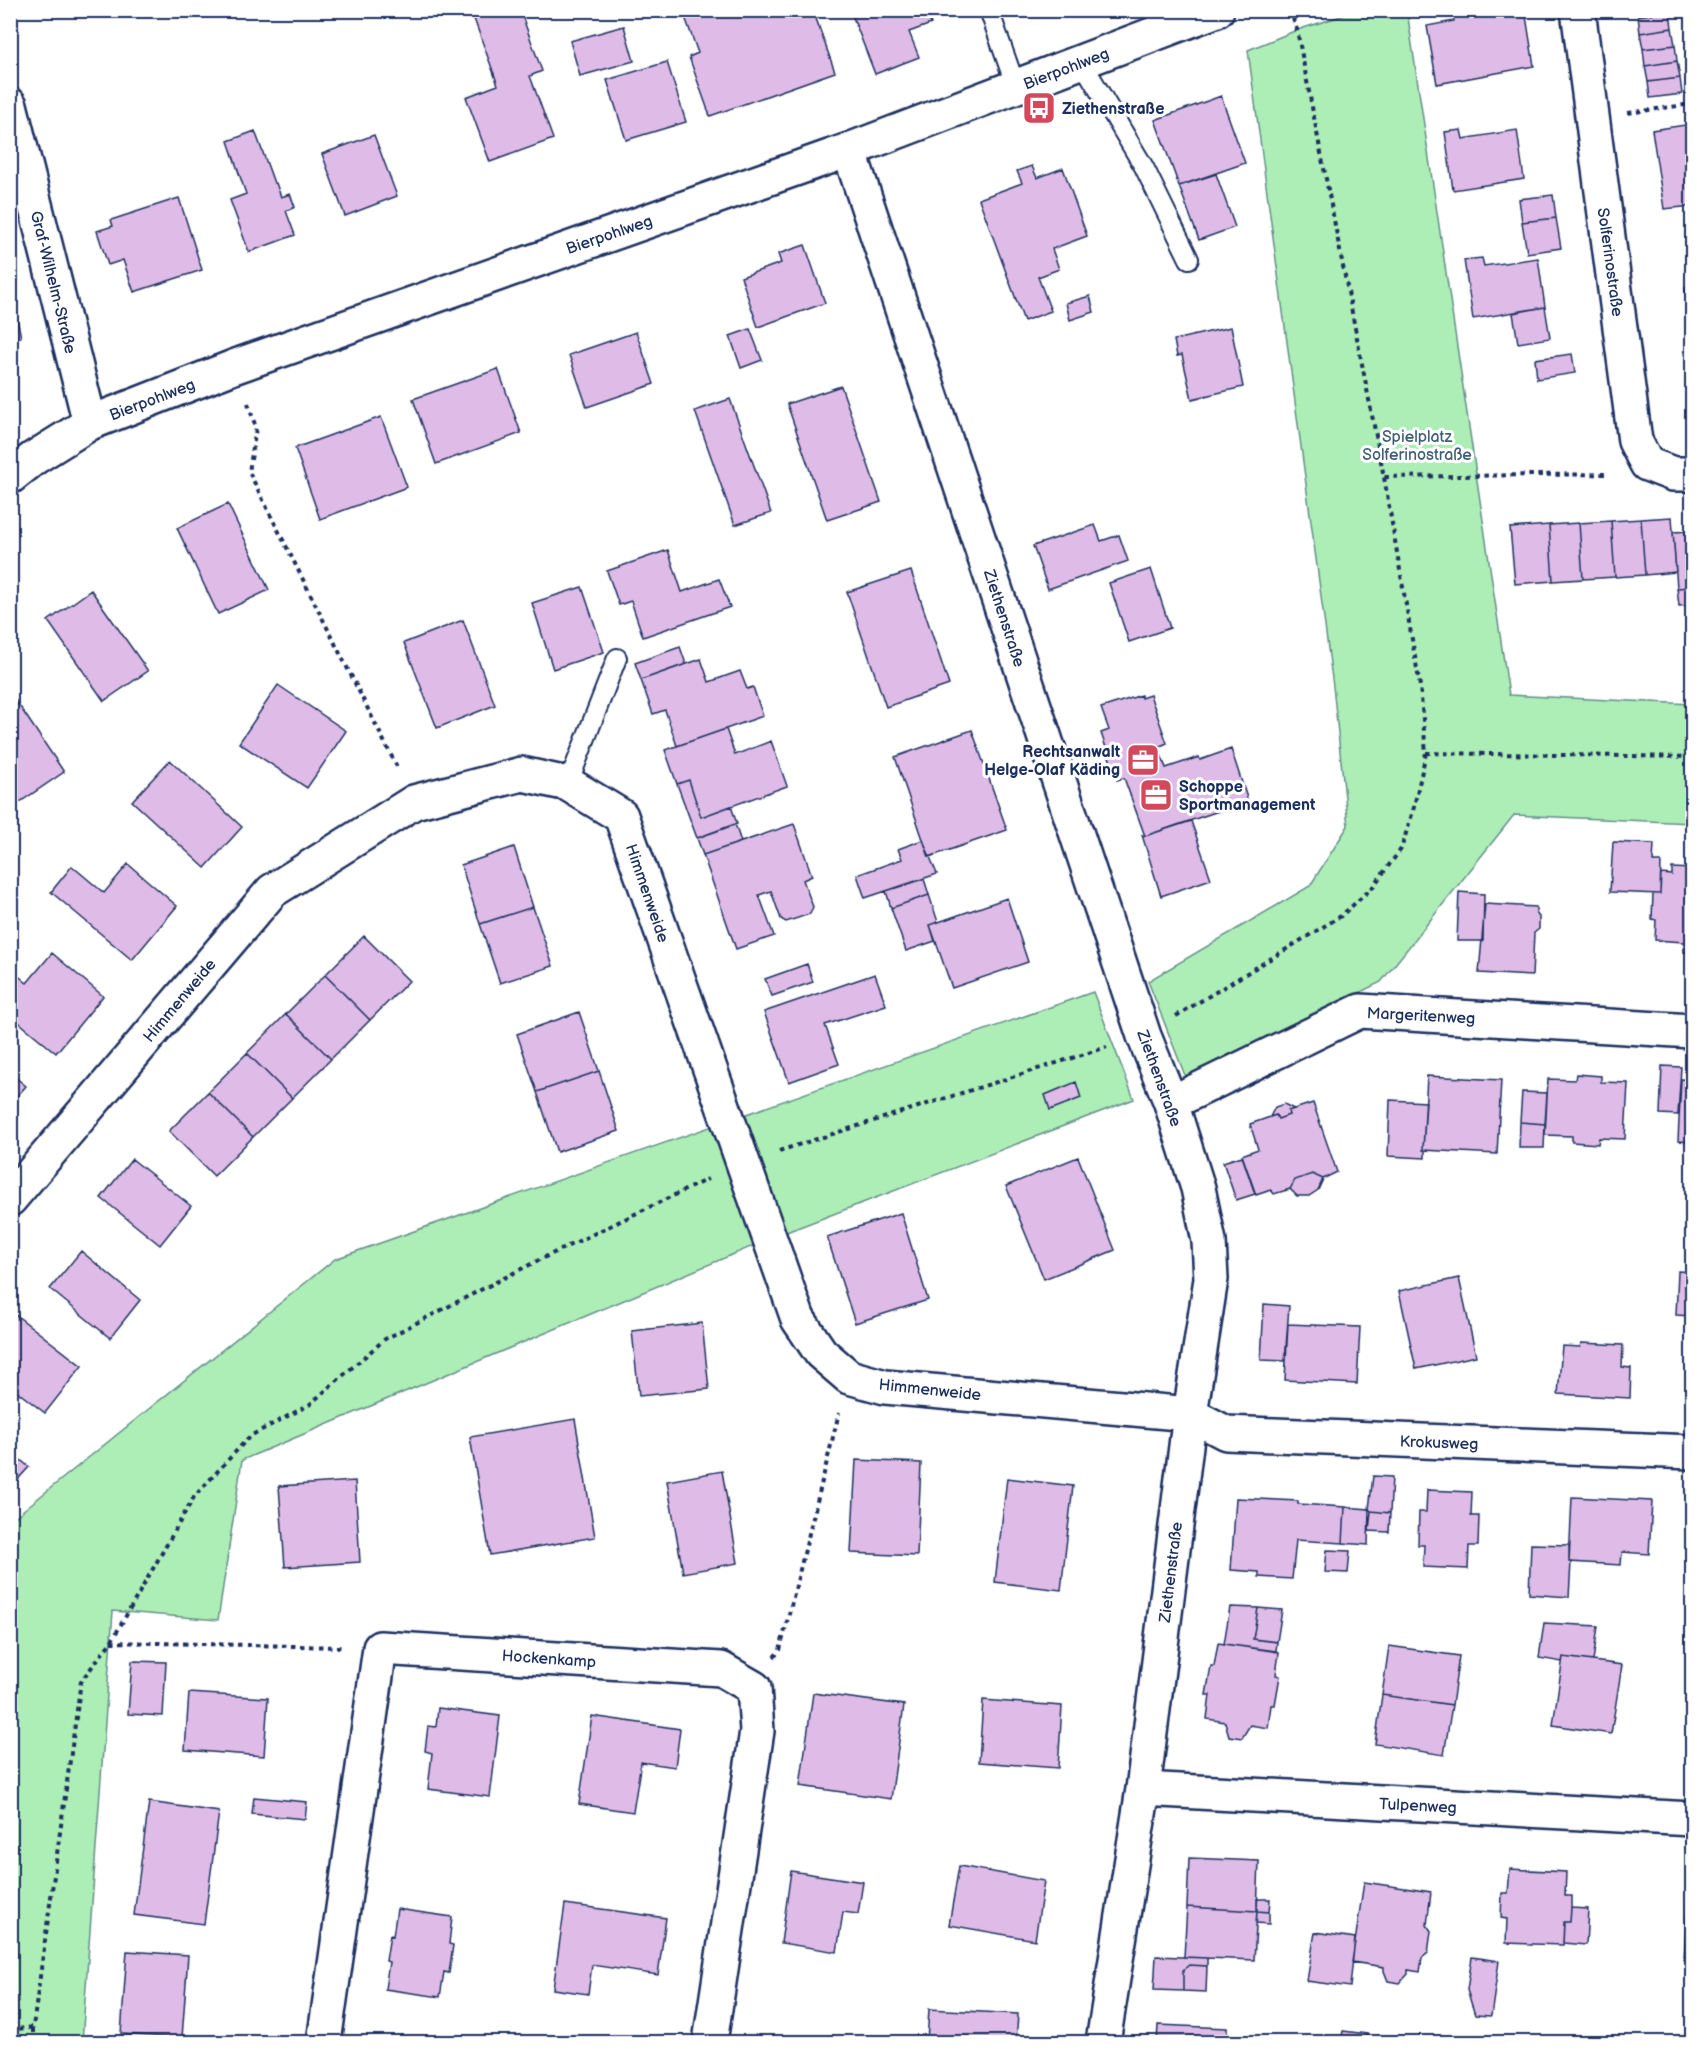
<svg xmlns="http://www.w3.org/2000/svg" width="1703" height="2053" font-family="'Balsamiq Sans',sans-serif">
<rect width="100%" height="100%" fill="#fff"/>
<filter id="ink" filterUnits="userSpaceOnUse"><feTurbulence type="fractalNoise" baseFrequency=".0167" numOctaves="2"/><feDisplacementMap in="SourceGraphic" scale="12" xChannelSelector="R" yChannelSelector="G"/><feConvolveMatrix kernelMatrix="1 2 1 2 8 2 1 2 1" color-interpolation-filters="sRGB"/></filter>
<g filter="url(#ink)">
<path fill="#adeeb6" stroke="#648e8a" stroke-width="1.5" d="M 1357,11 L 1407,11 L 1509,695 L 1692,704 L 1692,823 L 1514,815 L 1381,982 L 1186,1078 L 1148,981 L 1310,886 L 1348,826 L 1333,686 L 1248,50 L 1297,30 Z
M 1093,992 L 1134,1099 L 789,1231 L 242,1460 L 218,1620 L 113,1611 L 82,2042 L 11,2042 L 11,1520 L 335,1259 Z"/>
<path fill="#dfbce7" stroke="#1b2f5e" stroke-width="1.5" d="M 489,10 L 520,10 L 542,71 L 530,76 L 553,139 L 490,162 L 466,97 L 498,85 L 473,16 Z
M 703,10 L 722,10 L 724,17 L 742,10 L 813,10 L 835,72 L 710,116 L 689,57 L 698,53 L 685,17 Z
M 854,10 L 926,10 L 931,24 L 909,32 L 919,57 L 875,74 L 851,12 Z
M 1028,10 L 1046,10 L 1030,16 Z
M 1451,10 L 1525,10 L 1534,66 L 1437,84 L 1427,26 L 1454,21 Z
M 1637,10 L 1670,10 L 1670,11 L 1638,16 Z
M 1670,11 L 1672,28 L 1640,33 L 1638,16 Z
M 624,26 L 634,61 L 580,76 L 570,41 Z
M 1672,28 L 1675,45 L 1643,49 L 1640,33 Z
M 1675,45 L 1677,61 L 1645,66 L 1643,49 Z
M 1677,61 L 1680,78 L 1648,82 L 1645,66 Z
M 667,62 L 686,122 L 626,140 L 607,80 Z
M 1680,78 L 1682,94 L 1650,98 L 1648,82 Z
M 1221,96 L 1245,163 L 1179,186 L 1155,120 Z
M 1692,124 L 1692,206 L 1664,209 L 1652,130 Z
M 1461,130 L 1463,139 L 1517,130 L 1524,179 L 1453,190 L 1445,132 Z
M 255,131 L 274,183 L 276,183 L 281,197 L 290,194 L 295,207 L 286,211 L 295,235 L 249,252 L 230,200 L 246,194 L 228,141 Z
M 374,135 L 397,196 L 345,216 L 322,154 Z
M 1032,166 L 1037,178 L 1063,168 L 1087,236 L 1052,249 L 1059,269 L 1038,277 L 1051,311 L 1024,321 L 979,199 L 1022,183 L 1017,171 Z
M 1216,174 L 1235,227 L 1199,240 L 1179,186 Z
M 1553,195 L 1556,218 L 1522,222 L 1519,199 Z
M 179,198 L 202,270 L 134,292 L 123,260 L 108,265 L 97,231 L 113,226 L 111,220 Z
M 1556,218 L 1561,248 L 1527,253 L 1522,222 Z
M 805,245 L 825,303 L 758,327 L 741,277 L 781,263 L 778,254 Z
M 1482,258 L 1484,266 L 1538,258 L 1545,307 L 1473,319 L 1464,260 Z
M 1692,286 L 1692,314 L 1688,315 L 1685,287 Z
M 10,287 L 21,337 L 10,339 Z
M 1090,296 L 1094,312 L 1070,320 L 1066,303 Z
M 1545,307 L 1550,338 L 1518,343 L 1513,313 Z
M 1692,314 L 1692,331 L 1689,332 L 1688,315 Z
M 1231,327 L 1243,387 L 1192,399 L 1182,355 L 1177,356 L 1174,340 Z
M 750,329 L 762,360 L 741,368 L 730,336 Z
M 1692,331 L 1692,349 L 1690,349 L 1689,332 Z
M 636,332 L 654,384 L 587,407 L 569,355 Z
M 1572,354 L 1575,373 L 1537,379 L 1535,359 Z
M 498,369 L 521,433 L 436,464 L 413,399 Z
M 841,386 L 881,502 L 827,520 L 787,404 Z
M 730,399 L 771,513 L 735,525 L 695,411 Z
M 381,417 L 407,487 L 320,519 L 295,448 Z
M 228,504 L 269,590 L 218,614 L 177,528 Z
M 1672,517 L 1676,572 L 1645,575 L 1641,519 Z
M 1641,519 L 1645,575 L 1615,577 L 1611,521 Z
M 1611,521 L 1615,577 L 1583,579 L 1579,523 Z
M 1579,523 L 1583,579 L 1553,581 L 1549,525 Z
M 1095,525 L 1101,541 L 1119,535 L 1128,561 L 1048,589 L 1033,546 Z
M 1549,525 L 1553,581 L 1515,584 L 1510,528 Z
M 1692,531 L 1692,587 L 1677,588 L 1673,532 Z
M 668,550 L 682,592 L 719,579 L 730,607 L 643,637 L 631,601 L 619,605 L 607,571 Z
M 1151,569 L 1170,628 L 1129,642 L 1109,583 Z
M 911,571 L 949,685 L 886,707 L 847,592 Z
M 582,587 L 604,652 L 553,669 L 532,603 Z
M 1692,587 L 1692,605 L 1679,606 L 1677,588 Z
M 91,590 L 148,671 L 104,701 L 48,621 Z
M 463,620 L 495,705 L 437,728 L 404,643 Z
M 680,647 L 686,664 L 641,680 L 635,663 Z
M 701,659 L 709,682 L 740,671 L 747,689 L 753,687 L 763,716 L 677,746 L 665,710 L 653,714 L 641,680 Z
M 278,685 L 346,731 L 307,788 L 239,743 Z
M 10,692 L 64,772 L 20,802 L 10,789 Z
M 1141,695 L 1141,698 L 1150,695 L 1167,743 L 1158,747 L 1166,768 L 1199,757 L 1200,760 L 1231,749 L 1248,801 L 1145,836 L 1124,778 L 1117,780 L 1101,733 L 1109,730 L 1101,708 Z
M 726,729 L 735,755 L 771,741 L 787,786 L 701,817 L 689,780 L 677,784 L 665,750 Z
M 972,730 L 1007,830 L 929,857 L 895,757 Z
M 170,760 L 242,827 L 205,868 L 132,801 Z
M 689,780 L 701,817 L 731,806 L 737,824 L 697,838 L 677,784 Z
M 1191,821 L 1211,879 L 1161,896 L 1142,835 L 1145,836 Z
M 735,824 L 741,842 L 703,855 L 697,838 Z
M 794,824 L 812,876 L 803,880 L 813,907 L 810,914 L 786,922 L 781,919 L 771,891 L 759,895 L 774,936 L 736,949 L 703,855 Z
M 923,840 L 937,874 L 865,898 L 857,875 L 902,859 L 898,849 Z
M 1613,842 L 1654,844 L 1653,862 L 1661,862 L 1660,894 L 1610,892 Z
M 514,847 L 533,907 L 480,924 L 461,865 Z
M 128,864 L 177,906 L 132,960 L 51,892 L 72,866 L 104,893 Z
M 1672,868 L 1692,869 L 1692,953 L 1684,952 L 1684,942 L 1655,940 L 1656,920 L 1652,919 L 1653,894 L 1660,894 L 1661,874 L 1672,875 Z
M 924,879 L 929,895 L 891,908 L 886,891 Z
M 1459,892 L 1484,894 L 1483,941 L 1457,941 Z
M 929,895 L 938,922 L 930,925 L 935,941 L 906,951 L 891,908 Z
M 1007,898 L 1028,962 L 952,988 L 930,925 Z
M 1485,904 L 1536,907 L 1536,913 L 1539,917 L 1539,929 L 1534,933 L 1532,976 L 1479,973 Z
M 533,907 L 553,966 L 500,983 L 480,924 Z
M 364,936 L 409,981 L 370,1020 L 325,975 Z
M 52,953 L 103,996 L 56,1053 L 10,1015 L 10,969 L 27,983 Z
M 807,964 L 813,982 L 772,996 L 765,979 Z
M 875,974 L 886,1005 L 825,1025 L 839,1064 L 789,1082 L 764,1012 Z
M 325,975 L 370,1020 L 331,1059 L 286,1014 Z
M 579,1012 L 599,1071 L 537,1092 L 517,1034 Z
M 286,1014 L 331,1059 L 292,1098 L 247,1053 Z
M 247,1053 L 292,1098 L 253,1137 L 208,1092 Z
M 1662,1066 L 1681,1067 L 1678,1115 L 1660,1114 Z
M 599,1071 L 619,1131 L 557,1152 L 537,1092 Z
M 10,1073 L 26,1086 L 10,1104 Z
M 1576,1074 L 1601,1076 L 1601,1082 L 1628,1083 L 1625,1139 L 1599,1138 L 1598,1144 L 1572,1142 L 1572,1136 L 1545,1135 L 1548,1079 L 1575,1080 Z
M 1427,1076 L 1501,1080 L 1497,1154 L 1423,1150 Z
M 1681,1079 L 1692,1080 L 1692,1142 L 1678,1141 Z
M 1076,1082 L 1081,1098 L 1050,1110 L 1045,1095 Z
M 208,1092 L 253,1137 L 214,1176 L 169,1131 Z
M 1522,1092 L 1547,1093 L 1545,1124 L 1520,1122 Z
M 1390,1100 L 1426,1102 L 1423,1150 L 1425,1150 L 1425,1158 L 1388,1156 Z
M 1313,1103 L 1337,1172 L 1323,1179 L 1312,1174 L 1295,1180 L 1290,1189 L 1274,1194 L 1271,1190 L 1256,1195 L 1242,1155 L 1258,1149 L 1250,1124 L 1276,1115 L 1278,1119 L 1289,1115 L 1288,1111 Z
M 1284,1104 L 1294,1109 L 1288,1111 L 1289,1115 L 1278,1119 L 1276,1115 L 1270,1117 L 1275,1107 Z
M 1520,1122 L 1545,1124 L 1544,1148 L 1519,1148 Z
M 1242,1156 L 1255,1194 L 1236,1200 L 1223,1162 Z
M 1078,1157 L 1115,1250 L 1044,1279 L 1006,1186 Z
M 132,1159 L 191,1206 L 160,1245 L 101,1198 Z
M 1312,1174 L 1323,1179 L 1318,1190 L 1309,1196 L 1297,1196 L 1290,1189 L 1295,1180 Z
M 901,1213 L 928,1300 L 855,1323 L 827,1237 Z
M 81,1251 L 140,1300 L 110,1338 L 50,1289 Z
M 1678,1271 L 1692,1272 L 1692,1316 L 1676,1315 Z
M 1459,1278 L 1476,1356 L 1416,1369 L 1399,1291 Z
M 1264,1304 L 1289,1306 L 1285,1361 L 1261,1360 Z
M 12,1312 L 82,1366 L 45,1413 L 10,1386 Z
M 702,1323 L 709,1389 L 639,1396 L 632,1331 Z
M 1288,1324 L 1360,1327 L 1357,1384 L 1285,1380 Z
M 1581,1343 L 1623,1345 L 1622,1367 L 1631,1368 L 1630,1398 L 1558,1394 L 1562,1346 L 1580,1347 Z
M 575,1419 L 595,1537 L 490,1555 L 470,1437 Z
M 10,1451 L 29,1467 L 10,1488 Z
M 856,1460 L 921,1463 L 917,1556 L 851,1553 Z
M 722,1471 L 738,1563 L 683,1573 L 667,1481 Z
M 1373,1476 L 1392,1477 L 1390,1513 L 1371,1511 L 1369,1509 Z
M 1007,1478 L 1073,1486 L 1061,1590 L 995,1582 Z
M 355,1481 L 360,1562 L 285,1567 L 279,1486 Z
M 1427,1490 L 1472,1492 L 1471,1516 L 1479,1516 L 1478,1546 L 1469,1546 L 1468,1569 L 1423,1567 L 1424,1545 L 1418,1545 L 1419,1512 L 1426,1512 Z
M 1572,1497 L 1652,1501 L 1649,1554 L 1622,1552 L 1621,1565 L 1569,1562 Z
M 1236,1498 L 1298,1501 L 1298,1504 L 1345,1507 L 1343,1543 L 1296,1540 L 1292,1579 L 1259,1577 L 1259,1572 L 1231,1570 Z
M 1345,1507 L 1369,1509 L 1368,1545 L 1343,1543 Z
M 1371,1511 L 1390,1513 L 1389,1532 L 1369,1531 Z
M 1531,1544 L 1569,1545 L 1569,1562 L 1571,1562 L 1569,1597 L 1529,1594 Z
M 1327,1550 L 1350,1551 L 1348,1573 L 1325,1572 Z
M 1230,1607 L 1258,1608 L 1253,1639 L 1277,1642 L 1276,1651 L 1224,1644 Z
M 1258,1608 L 1282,1610 L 1277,1642 L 1253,1639 Z
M 1544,1623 L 1598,1626 L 1593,1661 L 1563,1657 L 1562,1662 L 1539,1658 Z
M 1692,1632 L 1692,1659 L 1689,1658 Z
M 1218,1643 L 1279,1652 L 1276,1675 L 1280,1676 L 1275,1705 L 1271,1705 L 1268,1728 L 1250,1725 L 1242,1738 L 1229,1736 L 1225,1722 L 1207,1719 L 1210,1695 L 1206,1695 L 1211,1666 L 1214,1666 Z
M 1389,1646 L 1459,1656 L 1452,1705 L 1382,1695 Z
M 1563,1657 L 1622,1665 L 1611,1734 L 1553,1725 Z
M 132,1661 L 166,1662 L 163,1716 L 128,1714 Z
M 189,1693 L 268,1698 L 264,1756 L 185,1750 Z
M 813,1693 L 904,1705 L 891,1799 L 800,1786 Z
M 1382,1695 L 1452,1705 L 1444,1755 L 1375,1744 Z
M 983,1700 L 1062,1706 L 1058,1768 L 979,1762 Z
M 438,1708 L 500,1716 L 490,1797 L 428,1789 L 432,1753 L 425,1751 L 428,1726 L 436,1727 Z
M 592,1716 L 680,1729 L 675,1767 L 641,1762 L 633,1812 L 579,1804 Z
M 254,1797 L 307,1802 L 305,1819 L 252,1814 Z
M 149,1802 L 219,1812 L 204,1924 L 134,1915 Z
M 1189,1858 L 1259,1861 L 1257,1911 L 1187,1907 Z
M 959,1866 L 1044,1881 L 1035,1940 L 949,1925 Z
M 1510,1869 L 1566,1872 L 1565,1896 L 1571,1896 L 1571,1908 L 1570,1922 L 1564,1922 L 1563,1945 L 1506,1943 L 1507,1919 L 1501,1918 L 1502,1893 L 1508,1893 Z
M 791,1871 L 863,1882 L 858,1914 L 843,1912 L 837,1952 L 781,1943 Z
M 1364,1882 L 1431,1892 L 1427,1925 L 1431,1931 L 1428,1953 L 1422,1958 L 1420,1972 L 1408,1970 L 1408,1974 L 1400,1983 L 1388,1981 L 1384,1971 L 1384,1967 L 1352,1962 Z
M 1688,1889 L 1692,1889 L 1692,1961 L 1684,1960 Z
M 1257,1899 L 1270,1899 L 1269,1912 L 1257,1911 Z
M 565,1904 L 666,1918 L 658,1975 L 592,1965 L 588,1994 L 553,1989 Z
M 1187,1907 L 1257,1911 L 1254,1960 L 1184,1957 Z
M 1571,1908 L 1588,1909 L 1586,1945 L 1563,1943 L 1564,1922 L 1570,1922 Z
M 397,1909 L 452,1917 L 449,1944 L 453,1945 L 449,1973 L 444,1972 L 440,1997 L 385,1989 L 389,1962 L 386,1961 L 390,1935 L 393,1936 Z
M 1257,1911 L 1269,1912 L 1269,1924 L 1256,1923 Z
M 1315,1932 L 1355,1938 L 1350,1987 L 1307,1981 Z
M 127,1951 L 188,1955 L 182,2038 L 121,2034 Z
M 1156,1956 L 1207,1958 L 1207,1966 L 1189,1965 L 1183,1970 L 1183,1991 L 1154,1990 Z
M 1472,1957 L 1499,1961 L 1491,2016 L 1475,2015 L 1467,1990 Z
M 1189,1965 L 1207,1966 L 1206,1992 L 1183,1991 L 1183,1970 Z
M 929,2009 L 1018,2014 L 1016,2042 L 927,2042 Z
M 1158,2025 L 1227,2028 L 1227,2042 L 1157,2042 Z
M 1343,2031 L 1367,2034 L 1366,2042 L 1341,2042 Z"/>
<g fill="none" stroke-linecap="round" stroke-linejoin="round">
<g stroke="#1b2f5e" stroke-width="22">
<path id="service" d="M 989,10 L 1016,87
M 1082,62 L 1144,167 L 1189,259
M 568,784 L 617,658"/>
</g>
<g stroke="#1b2f5e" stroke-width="38">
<path id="minor" d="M 1578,10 L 1635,441 L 1647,464 L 1673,474 L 1692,474
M 10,105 L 90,423
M 849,150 L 1144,1036 L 1171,1103 L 1198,1188 L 1209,1241 L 1211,1279 L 1190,1414 L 1143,1789 L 1103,2042
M 10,477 L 34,458 L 90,423 L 236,366 L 849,150 L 1217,10
M 1171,1103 L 1360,1011 L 1692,1031
M 10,1199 L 272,891 L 414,802 L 522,774 L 568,784 L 621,816 L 798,1319 L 821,1353 L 849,1377 L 885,1387 L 1190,1414 L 1226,1433 L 1692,1452
M 1143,1789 L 1692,1819
M 324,2042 L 380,1648 L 721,1669 L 754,1688 L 757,1731 L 710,2042"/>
</g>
<path stroke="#1b2f5e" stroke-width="4" stroke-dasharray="4.5 4.5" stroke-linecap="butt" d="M 1290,10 L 1297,30 L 1384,477 L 1609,474
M 1628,113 L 1692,104
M 248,403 L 256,428 L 249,472 L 398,769
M 1426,753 L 1692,757
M 1176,1016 L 1341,916 L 1372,888 L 1401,849 L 1413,811 L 1426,753 L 1420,686 L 1384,477
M 779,1151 L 1107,1047
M 111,1642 L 341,1647
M 774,1657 L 780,1650 L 839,1413
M 10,2030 L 33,2027 L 81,1681 L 111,1642 L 194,1497 L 250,1436 L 309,1405 L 385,1339 L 539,1260 L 708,1179
M 33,2042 L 33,2027"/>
<use href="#service" stroke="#fff" stroke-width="18"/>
<use href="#minor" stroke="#fff" stroke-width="33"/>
</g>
</g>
<defs>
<g id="bus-square" transform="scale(1.725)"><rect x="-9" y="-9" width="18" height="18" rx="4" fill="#d1495b" stroke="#fff"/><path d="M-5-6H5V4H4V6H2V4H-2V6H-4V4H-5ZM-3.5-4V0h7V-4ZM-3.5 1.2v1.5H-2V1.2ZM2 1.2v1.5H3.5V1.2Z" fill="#fff"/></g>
<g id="office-square" transform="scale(1.725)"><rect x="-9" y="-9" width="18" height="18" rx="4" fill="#d1495b" stroke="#fff"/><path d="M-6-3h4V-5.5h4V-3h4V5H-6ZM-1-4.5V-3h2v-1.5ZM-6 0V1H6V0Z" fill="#fff"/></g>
</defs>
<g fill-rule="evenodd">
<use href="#bus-square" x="1039" y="108"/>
<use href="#office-square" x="1143" y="760"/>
<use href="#office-square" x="1156" y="795"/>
</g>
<g text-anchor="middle" stroke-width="6" stroke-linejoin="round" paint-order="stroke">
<g font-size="16" fill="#1b2f5e" stroke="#fff">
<text transform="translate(1066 68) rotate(-21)" y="6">Bierpohlweg</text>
<text transform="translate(609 234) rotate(-19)" y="6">Bierpohlweg</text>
<text transform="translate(1611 262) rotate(82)" y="6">Solferinostraße</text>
<text transform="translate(54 282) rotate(76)" y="6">Graf-Wilhelm-Straße</text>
<text transform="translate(152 399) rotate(-21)" y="6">Bierpohlweg</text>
<text transform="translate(1005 618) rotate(72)" y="6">Ziethenstraße</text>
<text transform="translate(648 893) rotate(71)" y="6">Himmenweide</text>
<text transform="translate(179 1000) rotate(-50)" y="6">Himmenweide</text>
<text transform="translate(1421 1015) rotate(3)" y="6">Margeritenweg</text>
<text transform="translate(1160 1078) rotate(70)" y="6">Ziethenstraße</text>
<text transform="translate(930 1389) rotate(6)" y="6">Himmenweide</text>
<text transform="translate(1439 1442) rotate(2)" y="6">Krokusweg</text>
<text transform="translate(1170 1572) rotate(-83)" y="6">Ziethenstraße</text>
<text transform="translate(549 1658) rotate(4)" y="6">Hockenkamp</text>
<text transform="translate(1418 1805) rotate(3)" y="6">Tulpenweg</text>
</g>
<g font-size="16" font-weight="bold" fill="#1b2f5e" stroke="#fff" text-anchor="start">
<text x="1062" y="114">Ziethenstraße</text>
<text x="1120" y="757" text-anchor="end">Rechtsanwalt<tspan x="1120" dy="18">Helge-Olaf Käding</tspan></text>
<text x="1179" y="792">Schoppe<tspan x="1179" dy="18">Sportmanagement</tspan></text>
</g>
<g font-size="16" fill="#405f74" stroke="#fff">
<text x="1417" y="442">Spielplatz<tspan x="1417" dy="18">Solferinostraße</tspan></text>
</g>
</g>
<rect width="1703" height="2053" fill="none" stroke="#fff" stroke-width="36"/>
<rect x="18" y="18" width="1667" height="2017" fill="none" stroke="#1b2f5e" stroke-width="2" filter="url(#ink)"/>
</svg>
